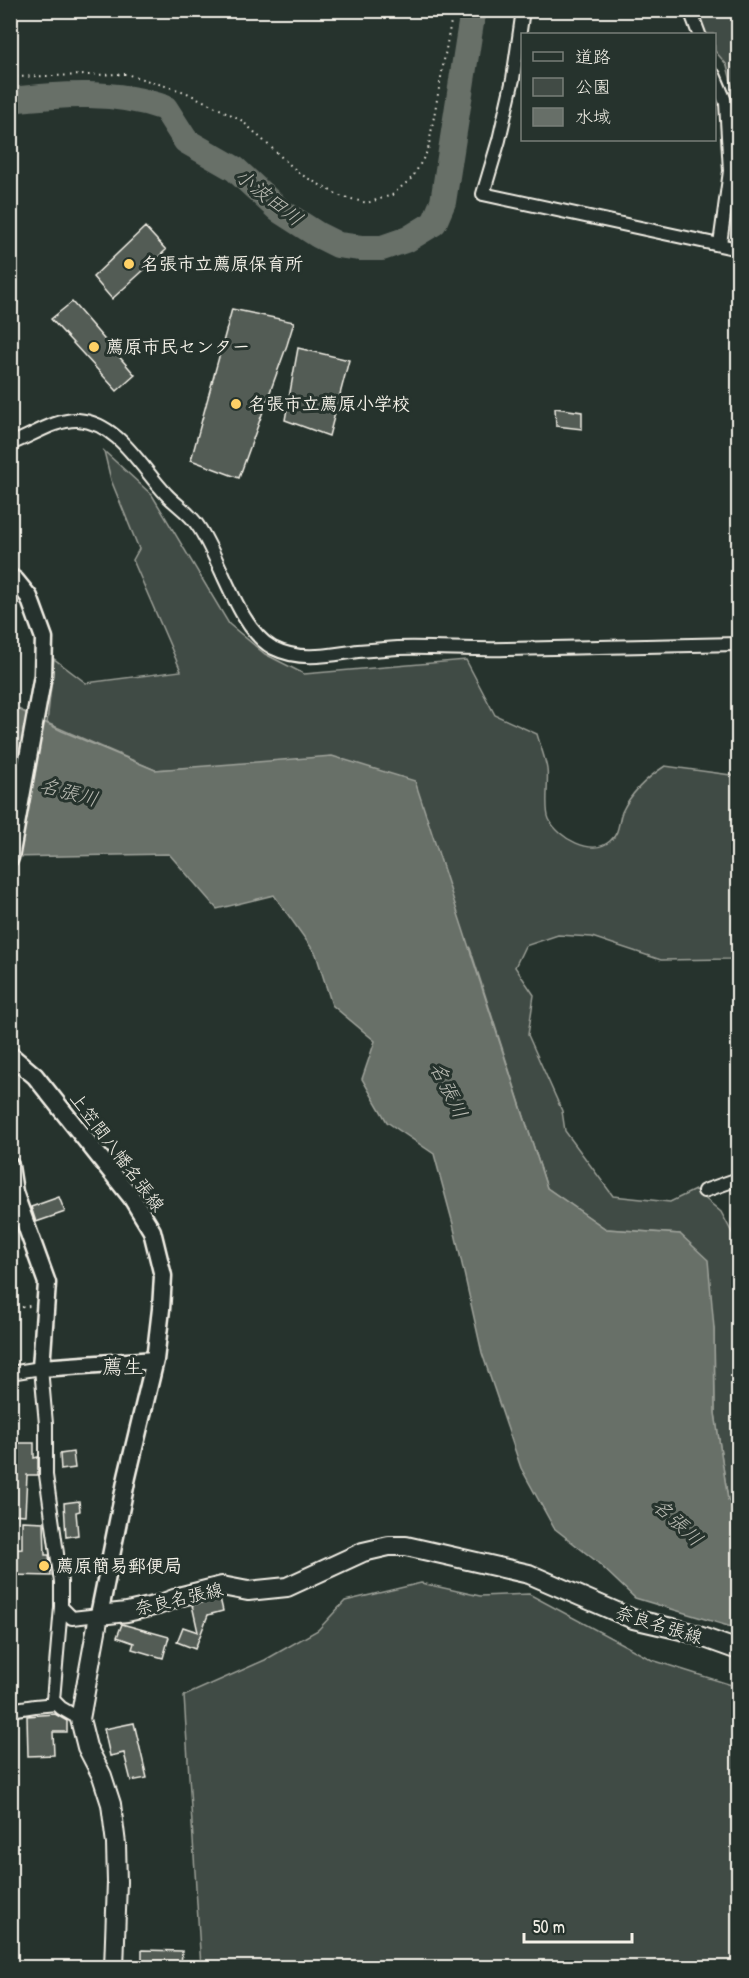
<svg xmlns="http://www.w3.org/2000/svg" width="749" height="1978" font-family="'Patrick Hand','Klee One',sans-serif">
<rect width="100%" height="100%" fill="#26332d"/>
<filter id="ink" filterUnits="userSpaceOnUse"><feTurbulence type="fractalNoise" baseFrequency=".0167" numOctaves="2"/><feDisplacementMap in="SourceGraphic" scale="12" xChannelSelector="R" yChannelSelector="G"/><feConvolveMatrix kernelMatrix="1 2 1 2 8 2 1 2 1" color-interpolation-filters="sRGB"/></filter>
<g filter="url(#ink)">
<path fill="#414b45" stroke="#9a9e96" stroke-width="1.5" d="M 695,11 L 738,11 L 738,110 L 727,65 L 715,51 L 714,34 L 704,34 Z
M 104,451 L 152,495 L 229,624 L 265,654 L 304,674 L 466,660 L 495,715 L 537,734 C 540,745 545,757 547,769 C 549,782 544,809 549,819 C 558,838 592,857 610,841 C 620,833 618,822 622,812 C 631,793 648,777 665,766 L 738,776 L 738,956 L 730,959 L 661,960 L 592,937 L 558,935 L 525,946 L 515,967 L 534,995 L 528,1035 L 562,1111 L 565,1131 L 613,1196 L 670,1202 L 695,1190 L 721,1212 L 738,1244 L 738,1508 L 728,1500 L 715,1413 L 714,1328 L 680,1234 L 606,1229 L 547,1188 L 470,948 L 184,768 L 155,770 L 47,723 L 54,659 L 86,683 L 181,671 L 133,560 L 139,549 L 111,480 Z
M 421,1583 L 480,1596 L 529,1594 L 652,1660 L 738,1687 L 738,1967 L 201,1967 L 184,1696 L 265,1660 L 318,1630 L 345,1601 Z"/>
<path fill="#676f68" stroke="#9fa39b" stroke-width="1.5" d="M 18,709 L 62,731 L 155,770 L 332,756 L 415,781 L 547,1188 L 606,1229 L 680,1234 L 708,1260 L 714,1328 L 715,1413 L 728,1500 L 738,1513 L 738,1629 L 635,1598 L 596,1561 L 554,1528 L 521,1468 L 482,1353 L 453,1224 L 434,1154 L 387,1122 L 362,1079 L 375,1041 L 332,1005 L 316,954 L 274,895 L 217,909 L 169,854 L 11,857 L 10,713 Z"/>
<g fill="none" stroke-linecap="round" stroke-linejoin="round">
<path stroke="#676f68" stroke-width="26" d="M 10,100 C 62,94 116,90 165,108 L 186,141 L 235,169 L 279,210 L 318,235 L 338,245 L 361,248 L 382,248 L 408,239 L 434,223 L 443,202 L 473,10"/>
</g>
<path fill="#525c55" stroke="#f4f1e8" stroke-width="1.5" d="M 145,227 L 166,250 L 112,299 L 93,277 Z
M 72,302 L 135,375 L 117,391 L 51,319 Z
M 232,309 L 294,322 L 287,345 L 239,478 L 191,460 Z
M 298,348 L 349,360 L 329,436 L 285,420 Z
M 555,408 L 582,412 L 582,429 L 556,426 Z
M 59,1197 L 65,1212 L 36,1222 L 31,1207 Z
M 10,1443 L 34,1443 L 34,1458 L 38,1457 L 38,1475 L 27,1475 L 25,1515 L 10,1514 Z
M 73,1452 L 75,1468 L 61,1470 L 60,1454 Z
M 79,1501 L 80,1511 L 76,1512 L 78,1535 L 66,1537 L 64,1503 Z
M 22,1521 L 44,1522 L 45,1555 L 49,1555 L 51,1576 L 10,1575 L 10,1550 L 22,1549 Z
M 220,1598 L 223,1611 L 208,1615 L 195,1649 L 177,1642 L 183,1627 L 198,1632 L 192,1605 Z
M 122,1624 L 169,1637 L 163,1658 L 132,1649 L 134,1643 L 117,1637 Z
M 55,1714 L 67,1721 L 67,1732 L 53,1732 L 54,1755 L 28,1756 L 27,1716 Z
M 134,1723 L 147,1778 L 131,1781 L 124,1753 L 110,1756 L 104,1729 Z
M 142,1950 L 182,1951 L 181,1968 L 142,1968 Z"/>
<g fill="none" stroke-linecap="round" stroke-linejoin="round">
<g stroke="#f4f1e8" stroke-width="16">
<path id="minor" d="M 523,10 L 513,79 L 499,140 L 483,194 L 738,249
M 690,10 L 699,34
M 714,75 L 726,103 L 730,171 L 720,244
M 10,444 C 32,436 55,419 78,420 C 119,423 141,468 166,494 C 176,505 190,513 198,526 C 221,559 238,629 273,648 C 301,662 329,655 358,651 C 371,650 385,649 398,648 C 435,647 471,650 507,649 C 584,647 661,646 738,644
M 704,1191 L 738,1179
M 10,1373 L 41,1368 L 46,1424 L 46,1475 L 61,1582 L 61,1607 L 53,1700 L 61,1708 L 80,1719
M 61,1607 L 72,1618 L 99,1615
M 10,1710 L 35,1706 L 56,1704"/>
</g>
<g stroke="#f4f1e8" stroke-width="21">
<path id="secondary" d="M 10,577 L 16,581 L 29,597 L 44,638 L 43,675 L 10,858
M 10,1055 L 35,1076 L 132,1198 L 152,1231 L 163,1276 L 161,1309 L 155,1360 L 127,1477 L 99,1615
M 10,1166 L 14,1192 L 47,1283 L 41,1368 L 155,1360"/>
</g>
<g stroke="#f4f1e8" stroke-width="22">
<path id="primary" d="M 114,1968 L 117,1882 L 116,1844 L 111,1804 L 102,1776 L 87,1747 L 80,1719 L 99,1615 L 127,1612 L 158,1605 L 182,1596 L 222,1586 L 248,1591 L 287,1587 L 363,1552 L 389,1546 L 406,1546 L 529,1574 L 633,1619 L 685,1631 L 738,1650"/>
</g>
<path stroke="#f4f1e8" stroke-width="2" stroke-dasharray="1.5 4.5" stroke-linecap="butt" d="M 10,77 L 126,74 L 185,92 L 240,119 L 300,174 L 340,196 L 367,203 L 392,195 L 413,177 L 428,150 L 453,10
M 16,1308 L 30,1306"/>
<use href="#minor" stroke="#26332d" stroke-width="12"/>
<use href="#secondary" stroke="#26332d" stroke-width="16"/>
<use href="#primary" stroke="#26332d" stroke-width="18"/>
</g>
</g>
<g fill="#ffd166" stroke="#26332d" stroke-width="2">
<circle cx="129" cy="264" r="6"/>
<circle cx="94" cy="347" r="6"/>
<circle cx="236" cy="404" r="6"/>
<circle cx="44" cy="1566" r="6"/>
</g>
<g text-anchor="middle" stroke-width="6" stroke-linejoin="round" paint-order="stroke">
<g font-size="18" font-weight="bold" fill="#f4f1e8" stroke="#26332d" text-anchor="start">
<text x="141" y="270">名張市立薦原保育所</text>
<text x="106" y="353">薦原市民センター</text>
<text x="248" y="410">名張市立薦原小学校</text>
<text x="56" y="1572">薦原簡易郵便局</text>
</g>
<g font-size="18" fill="#f4f1e8" stroke="#26332d">
<text transform="translate(117 1152) rotate(53)" y="6">上笠間八幡名張線</text>
<text transform="translate(179 1599) rotate(-13)" y="6">奈良名張線</text>
<text transform="translate(659 1625) rotate(17)" y="6">奈良名張線</text>
</g>
<g font-size="20" font-style="italic" fill="#bcbdb5" stroke="#26332d">
<text transform="translate(269 197) rotate(38)" y="7">小波田川</text>
<text transform="translate(69 792) rotate(15)" y="7">名張川</text>
<text transform="translate(449 1090) rotate(64)" y="7">名張川</text>
<text transform="translate(678 1522) rotate(43)" y="7">名張川</text>
</g>
<g font-size="21" fill="#f4f1e8" stroke="#26332d">
<text x="123" y="1374">薦生</text>
</g>
</g>
<rect width="749" height="1978" fill="none" stroke="#26332d" stroke-width="36"/>
<rect x="18" y="18" width="713" height="1942" fill="none" stroke="#f4f1e8" stroke-width="2" filter="url(#ink)"/>
<rect x="521" y="33" width="195" height="108" fill="#26332d" stroke="#787f78" stroke-width="1.5"/>
<rect x="533" y="52" width="30" height="9" fill="#26332d" stroke="#787f78" stroke-width="1.5"/>
<text x="575" y="63" font-size="18" fill="#f4f1e8">道路</text>
<rect x="533" y="78" width="30" height="18" fill="#414b45" stroke="#787f78" stroke-width="1.5"/>
<text x="575" y="93" font-size="18" fill="#f4f1e8">公園</text>
<rect x="533" y="108" width="30" height="18" fill="#676f68" stroke="#787f78" stroke-width="1.5"/>
<text x="575" y="123" font-size="18" fill="#f4f1e8">水域</text>
<path d="M524 1933v9h108v-9" fill="none" stroke="#f4f1e8" stroke-width="3"/>
<text x="533" y="1933" font-size="18" fill="#f4f1e8" stroke="#26332d" stroke-width="4.5" paint-order="stroke">50 m</text>
</svg>
